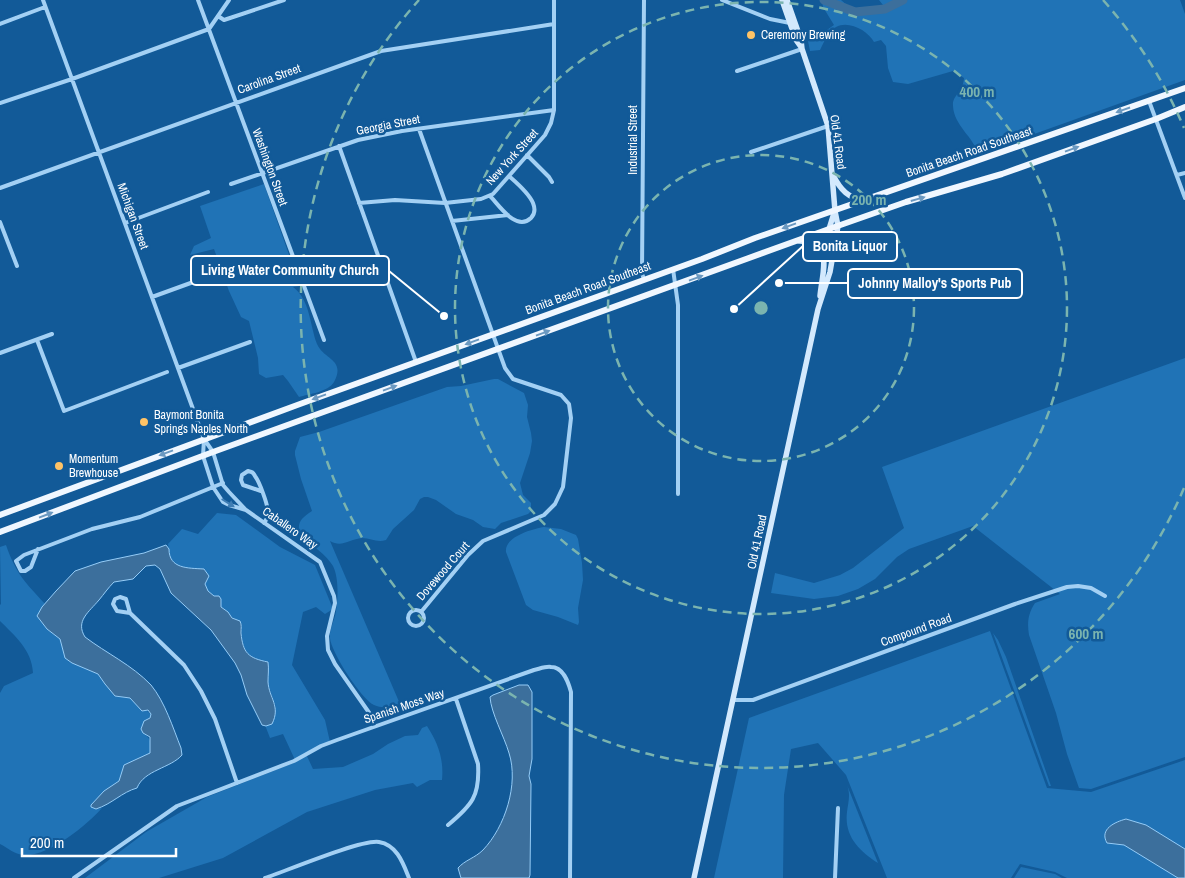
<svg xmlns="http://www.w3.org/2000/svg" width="1185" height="878" font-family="'Archivo Narrow',sans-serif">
<rect width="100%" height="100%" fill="#125a98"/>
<path fill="#2073b6" d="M 822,0 L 841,0 L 854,11 L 863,13 L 876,10 L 883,5 L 879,0 L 1180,0 L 1185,14 L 1185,80 L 978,154 C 974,137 954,126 953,106 C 952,95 963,93 964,78 L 953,71 L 908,84 L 893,82 L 888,68 L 886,46 L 881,40 L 874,42 C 868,31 849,20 836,27 C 828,32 824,42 820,50 L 810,51 L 808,41 L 811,35 L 824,32 L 834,25 L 823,7 Z
M 264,184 L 300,286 L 293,287 C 310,299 310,326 317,344 C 324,360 346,359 334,382 C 328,392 309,394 299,397 L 288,381 L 283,375 L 266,378 L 259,374 L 258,358 L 249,321 L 241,317 L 229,291 L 214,249 L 190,255 L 194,246 L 211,238 L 200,206 Z
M 1185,358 L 1185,757 L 1091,789 L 1079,788 L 1067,754 L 1056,713 L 1029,635 C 1027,622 1028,614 1035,603 L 1060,594 L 973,526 L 909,549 L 897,557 L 875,579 L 858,589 L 838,596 L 814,599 L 771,593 L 775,573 L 814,583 L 840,575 L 853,568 L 904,528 L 882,467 Z
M 494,379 L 498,379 L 524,393 L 528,405 L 527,417 L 531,433 L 532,441 L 530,453 L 520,483 L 523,495 L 531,503 L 531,511 L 528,514 L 501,523 L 495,529 L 483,527 L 473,520 L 456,514 L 436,500 L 428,497 L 424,497 L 420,499 L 414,510 L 393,529 L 386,540 C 377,543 371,538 362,538 C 350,539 342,548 330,541 L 400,704 C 391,707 383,709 374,705 C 361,699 331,652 330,638 C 329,630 335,619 336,611 C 338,599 339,578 333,566 C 327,556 311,543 301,538 C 296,523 300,519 312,511 L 301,479 L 295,455 L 295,451 L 300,437 L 319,432 L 447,387 L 461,386 Z
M 217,513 L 236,515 L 280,547 L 315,565 L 333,609 L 325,614 L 316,607 L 303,612 L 292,665 L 325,720 L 330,742 L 306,754 L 313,769 L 343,767 L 373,754 L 388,744 L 405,736 L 418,735 L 422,728 L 427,726 C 438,743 444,759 442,780 L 430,780 L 417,787 L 413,783 L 375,790 L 307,812 L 223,858 L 159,878 L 85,878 L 146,832 L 207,797 L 296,762 L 283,734 L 270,738 L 265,725 L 276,707 L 268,684 L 269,666 L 267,661 C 243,661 241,643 242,624 C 233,619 228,613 221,607 L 221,603 L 208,591 L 205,584 L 207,580 L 205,569 C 194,569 172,568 169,556 C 168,552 169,547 168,544 L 182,529 L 198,534 Z
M 544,527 L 561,529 L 576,535 L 578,539 L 582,563 L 583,580 L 578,608 L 579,622 L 578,625 L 558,617 L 533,610 L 526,605 L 506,552 C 504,537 532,529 544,527 Z
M 6,545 C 16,574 25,582 45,604 L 37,616 L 47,629 L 60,639 L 63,646 L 64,655 L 72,663 L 98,674 L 105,684 L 115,696 L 130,698 L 151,714 L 143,733 C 152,739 151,744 150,754 L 124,765 L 119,781 L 104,791 L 91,805 L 96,809 L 102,808 C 87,825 48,857 24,855 C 14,854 8,848 0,844 L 0,693 L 4,686 L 33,673 C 32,650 15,636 0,621 L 0,605 L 1,604 L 0,547 Z
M 990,631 L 1047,788 L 1091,792 L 1185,760 L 1185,878 L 1067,878 L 1055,872 L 1020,864 L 1011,878 L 887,878 L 846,775 L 818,743 L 791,749 L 784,795 L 783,878 L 714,878 L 749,718 Z
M 993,633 L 998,640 L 1006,657 L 1051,786 L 1049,786 Z
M 847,785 L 878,863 C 859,851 844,836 847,812 C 848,803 851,795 847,785 Z
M 1021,867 L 1055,874 L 1062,878 L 1014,878 Z"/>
<path fill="#3c6f9c" stroke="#95ccf7" d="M 166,545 L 169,549 C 169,569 188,568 204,569 L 209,576 L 205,584 L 208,591 L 214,596 L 219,596 L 221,599 L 221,607 L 228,612 L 232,618 L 240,621 C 242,625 241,628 241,633 C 243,653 248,658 268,662 C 269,669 268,675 268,682 C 269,698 281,706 272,724 L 266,726 L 262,725 L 247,695 L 241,675 L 235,663 L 211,630 L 171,593 L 160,569 L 155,565 L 146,566 L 133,579 L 114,582 C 108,588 104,594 99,600 C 89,612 75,621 85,637 C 106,653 132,665 151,685 C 165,702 173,728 181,748 L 182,755 C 171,768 144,770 137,788 C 122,792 112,804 96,809 L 91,807 L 91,805 L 104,791 L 119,781 L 124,765 L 150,753 L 150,737 L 143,733 L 141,729 L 144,721 L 150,718 L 151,714 L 148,710 L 142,711 L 130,698 L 115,696 L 105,684 L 98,674 L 72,663 L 65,658 L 60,639 L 47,629 L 37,616 L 42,607 L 56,591 L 75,571 L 101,562 L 144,553 Z
M 519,685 L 528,685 L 532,692 L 532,759 L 529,776 L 531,784 L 530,875 L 529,878 L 461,878 L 458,868 C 465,860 475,858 483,850 C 505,827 519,784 509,753 C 504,736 491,713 490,697 L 493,695 Z
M 1126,819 L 1146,825 L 1185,849 L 1185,878 L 1178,878 L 1124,845 L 1107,843 C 1099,829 1115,822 1126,819 Z"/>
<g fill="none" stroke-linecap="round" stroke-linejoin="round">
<path stroke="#3c6f9c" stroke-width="9" d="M 824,0 L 855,12 L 885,9 L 903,0"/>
<path stroke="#a3d0f4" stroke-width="4" d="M 43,0 L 204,439
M 198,0 L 324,340
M 722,0 L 770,19 L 790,23
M 218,16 L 224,20 L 284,0
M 0,24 L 45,7
M 737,71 L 802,49
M 1149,101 L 1185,198
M 0,103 L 72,79 L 209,29 L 229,0
M 419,129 L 505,368 L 513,379 L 561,395 L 569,404 L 571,418 L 563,487 L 555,504 L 544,515 L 483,541 L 468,555 L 421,612
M 339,146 L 416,362
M 751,152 L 828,126
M 527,155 L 549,177 L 552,182
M 1177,175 L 1185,173
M 231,184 L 358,140 L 402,131 L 554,110
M 0,188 L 381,51 L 554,24
M 490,196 C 499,205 516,232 531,218 C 535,214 535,208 533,203 C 529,193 517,183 509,176
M 359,203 L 395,200 L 445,203 L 481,199 L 493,194 L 545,135 L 551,123 L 554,110 L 554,0
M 452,221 L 508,215
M 0,222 L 17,266
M 125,223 L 208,192
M 673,269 L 678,305 L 678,494
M 644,280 L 642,273 L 644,0
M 152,297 L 254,260
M 37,340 L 64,411 L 167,372
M 0,353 L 52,334
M 178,368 L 250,342
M 261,491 L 243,485 L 241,480 L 242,475 L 248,471 C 252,472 253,472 255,476 C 260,483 267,503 268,511 C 269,516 267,519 264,523
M 246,510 L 229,505 L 223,502 L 213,487 L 203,456 L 204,439 L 213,452 L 223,485 L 229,492 L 246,510 L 320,562 L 334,596 L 335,603 L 327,636 L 328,650 L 335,664 L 370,714 L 375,726
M 38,549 L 31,567 L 25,571 L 21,571 L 16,561 L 24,555 L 92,529 L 140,517 L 223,483
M408 618a8 8 0 1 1 16 0a8 8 0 1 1-16 0Z
M 130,613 L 117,611 L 113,604 L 115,599 L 120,597 L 126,599 L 130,613 L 184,665 L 201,691 L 215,719 L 237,783
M 734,700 L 753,700 L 1015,604 L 1067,587 L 1078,586 L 1091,588 L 1105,596
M 448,825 C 472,805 480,796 478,764 L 456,699
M 74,878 L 177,806 L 294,761 L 321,746 L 337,740 L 534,670 C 539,669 546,666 551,667 C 563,667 568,681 571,692 L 570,878
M 265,878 C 286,871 362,839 379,842 C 397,845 403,863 409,878
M 835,878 L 838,808"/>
<path stroke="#d3e9fd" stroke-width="5.5" d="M 782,0 L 796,40 L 801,47
M 833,175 C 840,189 849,200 865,199
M 799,241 C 835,242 822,272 820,296
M 825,258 L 829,229 L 834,213
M 694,878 L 818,309 L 830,272 L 838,226 L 835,211 L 828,126 L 802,49 L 801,40 L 787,0"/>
<path stroke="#f0f7ff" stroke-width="6" d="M 0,515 L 300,404 L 702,259 L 755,238 L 1185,88
M 0,532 L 213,452 L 829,229 L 906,202 L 1002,174 L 1156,119 L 1185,107"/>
</g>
<defs><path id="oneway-solid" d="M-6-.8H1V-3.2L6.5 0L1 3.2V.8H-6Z" transform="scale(1.25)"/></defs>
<g fill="#6b99c1">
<use href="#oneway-solid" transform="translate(1123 110) rotate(161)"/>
<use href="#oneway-solid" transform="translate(1072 149) rotate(-20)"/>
<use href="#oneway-solid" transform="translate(918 199) rotate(-16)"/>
<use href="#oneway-solid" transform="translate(789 226) rotate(160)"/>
<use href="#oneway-solid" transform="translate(696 278) rotate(-20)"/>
<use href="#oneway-solid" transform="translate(543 333) rotate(-20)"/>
<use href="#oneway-solid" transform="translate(472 342) rotate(160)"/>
<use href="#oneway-solid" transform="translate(390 388) rotate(-20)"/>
<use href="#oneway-solid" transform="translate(319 397) rotate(160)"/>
<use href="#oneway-solid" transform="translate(166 453) rotate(160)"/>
<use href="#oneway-solid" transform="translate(46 515) rotate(-21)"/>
</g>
<use fill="#3e7db4" href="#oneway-solid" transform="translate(228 503) rotate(32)"/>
<g fill="none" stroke="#7bb4af" stroke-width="2.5" stroke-dasharray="9 6">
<circle cx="761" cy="308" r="153"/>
<circle cx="761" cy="308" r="306"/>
<path d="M1184 488A460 460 0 1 1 419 0M1103 0A460 460 0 0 1 1184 128"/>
</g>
<g fill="#ffc366" stroke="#125a98" stroke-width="2">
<circle cx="751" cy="35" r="5"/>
<circle cx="144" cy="422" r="5"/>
<circle cx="59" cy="466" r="5"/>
</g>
<g text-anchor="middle" stroke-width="5" stroke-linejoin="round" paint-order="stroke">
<g font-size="12" fill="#fff" stroke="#125a98" text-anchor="start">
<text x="761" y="39">Ceremony Brewing</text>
<text x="154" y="419">Baymont Bonita<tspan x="154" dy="14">Springs Naples North</tspan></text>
<text x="69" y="463">Momentum<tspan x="69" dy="14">Brewhouse</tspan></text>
</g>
<g font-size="12" fill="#fff" stroke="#125a98">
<text transform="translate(269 79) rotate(-20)" y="4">Carolina Street</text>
<text transform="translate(388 125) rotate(-11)" y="4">Georgia Street</text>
<text transform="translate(633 140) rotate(-90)" y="4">Industrial Street</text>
<text transform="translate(838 142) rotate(82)" y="4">Old 41 Road</text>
<text transform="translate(969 152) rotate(-19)" y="4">Bonita Beach Road Southeast</text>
<text transform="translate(512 157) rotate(-48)" y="4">New York Street</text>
<text transform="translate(270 167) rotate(70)" y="4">Washington Street</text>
<text transform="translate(133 216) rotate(70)" y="4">Michigan Street</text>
<text transform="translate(588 288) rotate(-20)" y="4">Bonita Beach Road Southeast</text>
<text transform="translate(290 528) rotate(35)" y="4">Caballero Way</text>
<text transform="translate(757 542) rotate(-78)" y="4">Old 41 Road</text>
<text transform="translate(443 571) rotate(-49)" y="4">Dovewood Court</text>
<text transform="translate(916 630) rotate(-20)" y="4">Compound Road</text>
<text transform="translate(404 706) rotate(-19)" y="4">Spanish Moss Way</text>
</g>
</g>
<circle cx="761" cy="308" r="8" fill="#7bb4af" stroke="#125a98" stroke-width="2.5"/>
<g font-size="15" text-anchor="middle" font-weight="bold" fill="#7bb4af" stroke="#125a98" stroke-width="5" stroke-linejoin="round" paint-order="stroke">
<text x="977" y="97">400 m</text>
<text x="869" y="205">200 m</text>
<text x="1086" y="639">600 m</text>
</g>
<path fill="none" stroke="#fff" stroke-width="2" d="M734 309L803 246M444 316L389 271M779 283L848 283"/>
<g fill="#fff" stroke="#125a98" stroke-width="2">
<circle cx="734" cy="309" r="5"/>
<circle cx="444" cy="316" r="5"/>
<circle cx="779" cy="283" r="5"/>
</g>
<g fill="#125a98" stroke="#fff" stroke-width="2">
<rect x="803" y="232" width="94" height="29" rx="5"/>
<rect x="191" y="256" width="198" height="29" rx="5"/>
<rect x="848" y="269" width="174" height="29" rx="5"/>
</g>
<g font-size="14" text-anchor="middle" font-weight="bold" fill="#fff">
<text x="850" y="251">Bonita Liquor</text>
<text x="290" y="275">Living Water Community Church</text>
<text x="935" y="288">Johnny Malloy's Sports Pub</text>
</g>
<path d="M22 848v8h154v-8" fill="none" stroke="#ffffff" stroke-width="2.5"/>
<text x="30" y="848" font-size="15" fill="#ffffff" stroke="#125a98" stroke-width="4" paint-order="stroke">200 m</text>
</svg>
